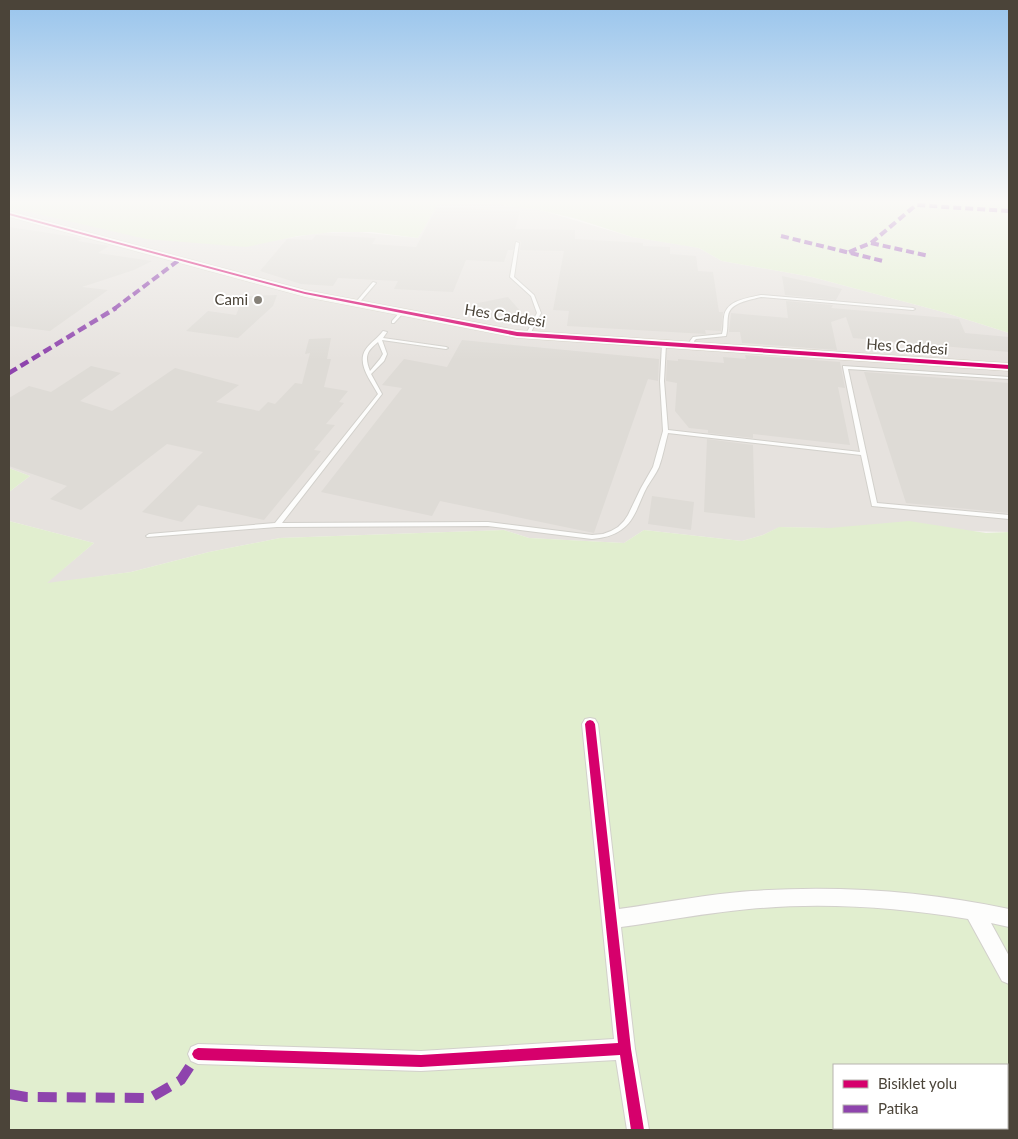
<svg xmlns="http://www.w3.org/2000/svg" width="1018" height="1139" font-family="Lato,sans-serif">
<rect width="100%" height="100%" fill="#f4f2ee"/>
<path fill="#e6e2de" d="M 489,203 L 540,210 L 632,237 L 689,246 L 699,248 L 722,261 L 812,277 L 943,312 L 1009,333 L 1009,532 L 780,527 L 763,535 L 742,541 L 644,530 L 624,543 L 529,538 L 504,530 L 280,538 L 209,552 L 131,572 L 45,584 L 94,543 L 9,521 L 9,492 L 30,476 L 9,468 L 9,212 L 16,209 L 276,240 L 320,233 L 358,232 L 418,238 L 437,204 Z"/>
<path fill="#e1eecf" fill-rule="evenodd" d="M 9,200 L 1009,200 L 1009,333 L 943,312 L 812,277 L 722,261 L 699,248 L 632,237 L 577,219 L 540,210 L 489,203 L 438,204 L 418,238 L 371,232 L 333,232 L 298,236 L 246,247 L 146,239 L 16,209 L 9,212 Z
M 9,468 L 30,476 L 9,492 Z
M 9,521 L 94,543 L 47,583 L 131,572 L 209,552 L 280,538 L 504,530 L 529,538 L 624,543 L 644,530 L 742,541 L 763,535 L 779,527 L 830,528 L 909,521 L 986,533 L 1009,532 L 1009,1130 L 9,1130 ZM 834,1065 L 1007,1065 L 1007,1128 L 834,1128 Z"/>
<path fill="#dedbd6" d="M 437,207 L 520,211 L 515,229 L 575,230 L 575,239 L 643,243 L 643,246 L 670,247 L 670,254 L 696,256 L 698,271 L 713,272 L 719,312 L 723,312 L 721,331 L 705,330 L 706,334 L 567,326 L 569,311 L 553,310 L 564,251 L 520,250 L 521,242 L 517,240 L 513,250 L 508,250 L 504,262 L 466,260 L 453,292 L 394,289 L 398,281 L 338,278 L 333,286 L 301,284 L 260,271 L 287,239 L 312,240 L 316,235 L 376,238 L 372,244 L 416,247 Z
M 9,227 L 75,237 L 82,239 L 77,241 L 109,246 L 98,253 L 152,261 L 134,270 L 82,287 L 108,290 L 50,331 L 9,326 Z
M 782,276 L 842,289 L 836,300 L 785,295 Z
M 277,295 L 273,306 L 238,338 L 186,331 L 208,311 L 236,315 L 244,296 Z
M 508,297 L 522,313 L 486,320 L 473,304 Z
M 786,301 L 833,305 L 831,308 L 959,319 L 965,333 L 1009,337 L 1009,352 L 853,338 L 846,317 L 831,322 L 837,350 L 742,343 L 740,332 L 729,332 L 731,313 L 788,318 Z
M 331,338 L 327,359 L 331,359 L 324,387 L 348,391 L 339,402 L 344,403 L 326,424 L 335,425 L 314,450 L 321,451 L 264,520 L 198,505 L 182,522 L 142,512 L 203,452 L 167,444 L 81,510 L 50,499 L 67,486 L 9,466 L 9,398 L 29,386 L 51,392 L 91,366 L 121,373 L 80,401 L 112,411 L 175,368 L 239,385 L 216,402 L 259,411 L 268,402 L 275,404 L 295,383 L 302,384 L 310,353 L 305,354 L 309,339 Z
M 462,340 L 659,359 L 658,381 L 648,379 L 594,533 L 440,501 L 432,516 L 321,492 L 402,388 L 382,385 L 404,359 L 447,367 Z
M 745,355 L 840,362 L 845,388 L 838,387 L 850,445 L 753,434 L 753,438 L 708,433 L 708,430 L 689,428 L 675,411 L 677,383 L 666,381 L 667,360 L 678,361 L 678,359 L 724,363 L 723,357 L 746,359 Z
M 864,372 L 1009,383 L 1009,513 L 906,503 Z
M 707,439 L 753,445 L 755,518 L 704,512 Z
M 652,496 L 694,502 L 691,530 L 648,524 Z"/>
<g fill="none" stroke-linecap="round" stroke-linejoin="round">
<g stroke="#d2d0cb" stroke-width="2">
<path id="lane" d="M 516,242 L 519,243 L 514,277 L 534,295 L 541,313 L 529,336 L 527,337 L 525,336 L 537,313 L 531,296 L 510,277 Z
M 373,282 L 376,283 L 358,304 L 356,304 L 356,302 Z
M 761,295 L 913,308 L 915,309 L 913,310 L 761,297 C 750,300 730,302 728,316 C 727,323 728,329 726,336 L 696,339 L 694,341 L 695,346 L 691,347 L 690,341 L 693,337 L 722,334 C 724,328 723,323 724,317 C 726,300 748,298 761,295 Z
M 401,311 L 404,312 L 394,323 L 392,323 L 392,321 Z
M 383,331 L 387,332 L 383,338 L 446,347 L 448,348 L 446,349 L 382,340 L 387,354 L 384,361 L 371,374 L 382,394 L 282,523 L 488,522 L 592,535 L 603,534 L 611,531 L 618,527 L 624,521 L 628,515 L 641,488 L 653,467 L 663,431 L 660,381 L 662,344 L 664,343 L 666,344 L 664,381 L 668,430 L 860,452 L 843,367 L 843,366 L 1009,377 L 1009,379 L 848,369 L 877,503 L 1009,515 L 1009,519 L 872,506 L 861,455 L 668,433 C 665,444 663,456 659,467 C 656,474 651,480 647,487 C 639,501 636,520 621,530 C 613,536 602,538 592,539 L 488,526 L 277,527 L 147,537 L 146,536 L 149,534 L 275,523 L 378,394 C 371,381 356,363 366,349 C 371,342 378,338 383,331 ZM 378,342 L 383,354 L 380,359 L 370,371 C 364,356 367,351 378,342 Z"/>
</g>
<g stroke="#d2d0cb" stroke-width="2">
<path id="street" d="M 590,718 L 595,719 L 598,724 L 619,909 C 663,903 707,894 751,891 C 837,885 925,891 1009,909 L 1009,927 L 991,923 L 1009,956 L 1009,984 L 1002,981 L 968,919 C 896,907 822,902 749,909 C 706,913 664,921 621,927 L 635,1049 L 649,1130 L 627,1130 L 616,1060 L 421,1071 L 198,1064 L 191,1061 L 188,1054 L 191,1047 L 198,1044 L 421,1051 L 614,1039 L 582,724 L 585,719 Z"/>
</g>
<g stroke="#d3cfc5" stroke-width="1">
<path id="secondary" d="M 9,211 L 306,290 L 517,330 L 1009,363 L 1009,371 L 517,338 L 305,297 L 9,217 Z"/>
</g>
<use href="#lane" fill="#fdfdfc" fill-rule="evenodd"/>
<use href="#street" fill="#fdfdfc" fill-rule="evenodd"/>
<use href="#secondary" fill="#f7f6f1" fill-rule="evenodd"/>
<path stroke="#8e44ad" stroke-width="4" stroke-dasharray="8 4" stroke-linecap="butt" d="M 781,236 L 883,261
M 871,243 L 929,256
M 849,252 L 871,243 L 916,205 L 1009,211
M 114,309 L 179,260"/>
<path stroke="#8e44ad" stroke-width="4.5" stroke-dasharray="9 4.5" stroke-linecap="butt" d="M 9,373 L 116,308"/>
<path stroke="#8e44ad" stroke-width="10" stroke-dasharray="19 10" stroke-linecap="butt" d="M 9,1094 L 26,1097 L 150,1098 L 181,1080 L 198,1054"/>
<g stroke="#fff" stroke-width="3">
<path id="cycleway" d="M 9,213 L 305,292 L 517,332 L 1009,365 L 1009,369 L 517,336 L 305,294 L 9,215 Z
M 590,720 L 593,721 L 595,724 L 631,1049 L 644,1130 L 631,1130 L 620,1055 L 421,1067 L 198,1060 L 194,1058 L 192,1054 L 194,1050 L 198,1048 L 421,1055 L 618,1043 L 585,724 L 587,721 Z"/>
</g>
<use href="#cycleway" fill="#d6006c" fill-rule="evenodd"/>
</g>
<linearGradient id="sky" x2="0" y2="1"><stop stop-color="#98c4ec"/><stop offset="0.56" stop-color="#faf9f7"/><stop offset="1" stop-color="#faf9f7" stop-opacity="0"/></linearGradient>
<rect width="1018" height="360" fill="url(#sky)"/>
<circle fill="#868178" stroke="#fff" stroke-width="2" cx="258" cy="300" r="5"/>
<g text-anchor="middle" stroke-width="4" stroke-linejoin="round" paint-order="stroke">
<g font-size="15" fill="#4b4439" stroke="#fff" text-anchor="end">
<text x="248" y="305">Cami</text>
</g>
<g font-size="15" fill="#4b4439" stroke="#fff">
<text transform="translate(505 316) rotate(9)" y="5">Hes Caddesi</text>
<text transform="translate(907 347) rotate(4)" y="5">Hes Caddesi</text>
</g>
</g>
<rect width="1018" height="1139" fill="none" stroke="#4b4439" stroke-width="20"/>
<rect x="833" y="1064" width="175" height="65" fill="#ffffff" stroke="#b7b4b0"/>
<rect x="843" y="1080" width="25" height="8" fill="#d6006c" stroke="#b7b4b0"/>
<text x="878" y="1089" font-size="15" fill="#4b4439">Bisiklet yolu</text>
<rect x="843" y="1105" width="25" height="8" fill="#8e44ad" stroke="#b7b4b0"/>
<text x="878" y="1114" font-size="15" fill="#4b4439">Patika</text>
</svg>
